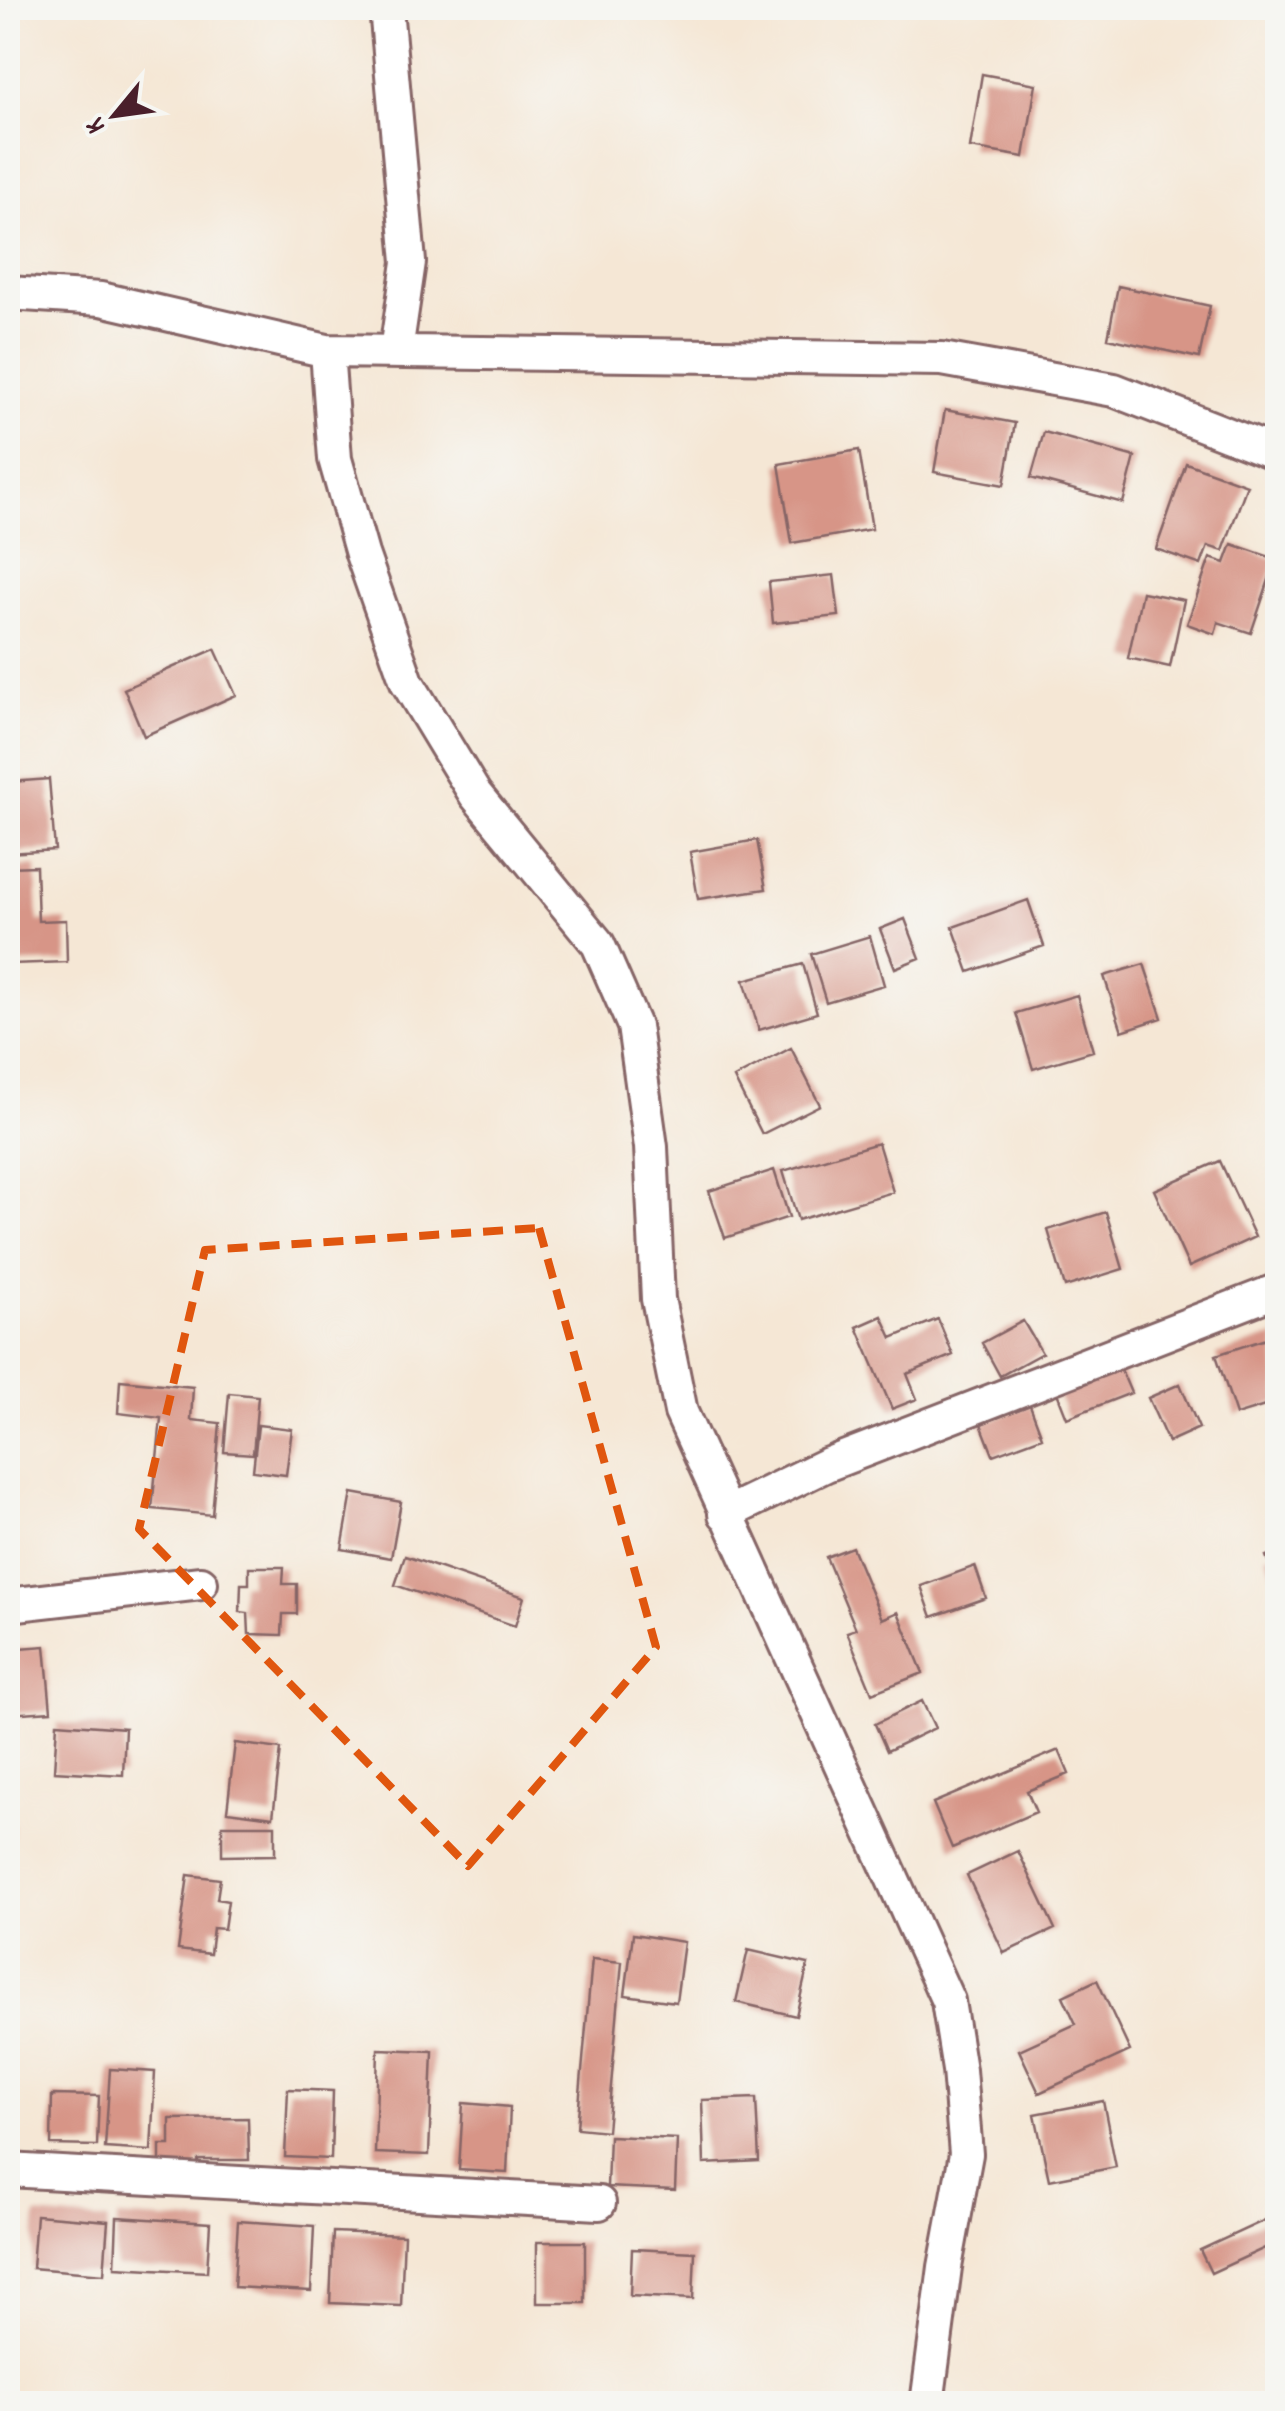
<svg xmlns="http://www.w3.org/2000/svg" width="1285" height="2411" font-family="Dekko,sans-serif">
<rect width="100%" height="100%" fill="#f6f6f2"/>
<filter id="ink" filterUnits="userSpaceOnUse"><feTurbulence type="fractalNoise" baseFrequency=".01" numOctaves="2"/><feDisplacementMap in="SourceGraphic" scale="20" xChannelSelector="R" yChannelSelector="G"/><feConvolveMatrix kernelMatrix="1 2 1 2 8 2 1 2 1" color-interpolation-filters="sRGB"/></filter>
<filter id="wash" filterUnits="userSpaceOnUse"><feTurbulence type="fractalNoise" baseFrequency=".0048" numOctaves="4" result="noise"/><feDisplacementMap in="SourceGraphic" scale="40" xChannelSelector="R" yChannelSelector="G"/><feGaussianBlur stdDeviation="2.25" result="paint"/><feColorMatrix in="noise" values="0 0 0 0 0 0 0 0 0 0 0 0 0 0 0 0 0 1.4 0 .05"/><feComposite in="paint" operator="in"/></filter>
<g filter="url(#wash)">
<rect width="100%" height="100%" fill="#f5e7d5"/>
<g id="blocks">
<path fill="#d79587" d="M 982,74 L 1036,84 L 1024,157 L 970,148 Z
M 1118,286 L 1210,306 L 1199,358 L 1108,338 Z
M 945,410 L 1015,423 L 1004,485 L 934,472 Z
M 1044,432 L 1135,457 L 1123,503 L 1031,478 Z
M 859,450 L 872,529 L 792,543 L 779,464 Z
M 1186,463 L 1247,485 L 1223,551 L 1208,546 L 1201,565 L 1156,549 Z
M 1232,544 L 1276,559 L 1251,633 L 1218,622 L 1215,634 L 1187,624 L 1210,558 L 1225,563 Z
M 834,575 L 839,616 L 773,623 L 769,582 Z
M 1142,592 L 1184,600 L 1170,667 L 1128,658 Z
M 215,649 L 236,695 L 144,736 L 124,689 Z
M 49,779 L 55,850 L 8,853 L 8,794 L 12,794 L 11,782 Z
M 757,840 L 766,889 L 698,899 L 690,852 Z
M 36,866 L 38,921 L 66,920 L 67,962 L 11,964 L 8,867 Z
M 1028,900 L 1044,946 L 969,972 L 953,927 Z
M 905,919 L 920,958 L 895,968 L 880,929 Z
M 870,936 L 884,985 L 826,1002 L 811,954 Z
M 803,964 L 817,1013 L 759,1030 L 744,980 Z
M 1144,964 L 1162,1018 L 1122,1031 L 1104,976 Z
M 1077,995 L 1093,1051 L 1033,1069 L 1016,1013 Z
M 791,1048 L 820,1105 L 762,1134 L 734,1078 Z
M 878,1143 L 893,1192 L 798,1220 L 783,1171 Z
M 1220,1161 L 1255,1237 L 1189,1267 L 1154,1190 Z
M 774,1170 L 789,1217 L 725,1238 L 709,1191 Z
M 1106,1212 L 1123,1269 L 1065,1287 L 1048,1230 Z
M 882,1316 L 892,1338 L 938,1319 L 953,1355 L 907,1374 L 917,1399 L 892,1409 L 857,1327 Z
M 1023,1321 L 1042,1353 L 1000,1376 L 982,1343 Z
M 1275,1336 L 1278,1402 L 1236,1415 L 1216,1355 Z
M 1117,1360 L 1131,1393 L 1067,1418 L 1054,1385 Z
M 120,1380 L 193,1387 L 191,1420 L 220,1423 L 212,1515 L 152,1509 L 161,1418 L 118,1413 Z
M 1180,1384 L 1199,1428 L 1168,1442 L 1148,1398 Z
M 229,1393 L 258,1396 L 253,1454 L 224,1452 Z
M 1030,1405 L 1042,1437 L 993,1455 L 981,1424 Z
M 258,1425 L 292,1429 L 286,1475 L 253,1471 Z
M 352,1493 L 401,1502 L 391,1558 L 342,1549 Z
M 852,1547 L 882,1619 L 898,1612 L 923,1673 L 872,1693 L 847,1632 L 856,1629 L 826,1557 Z
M 1278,1552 L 1278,1586 L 1277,1586 L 1266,1556 Z
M 405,1556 L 524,1597 L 515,1626 L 395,1585 Z
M 975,1566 L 986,1598 L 932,1617 L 921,1586 Z
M 249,1567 L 284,1567 L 283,1584 L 297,1584 L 297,1614 L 283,1614 L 282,1635 L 249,1634 L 248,1613 L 240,1612 L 241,1584 L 249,1584 Z
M 45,1646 L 51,1711 L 8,1714 L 8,1649 Z
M 922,1701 L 935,1728 L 887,1751 L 875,1724 Z
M 57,1723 L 125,1728 L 123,1775 L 54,1771 Z
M 235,1743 L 281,1749 L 273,1817 L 227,1811 Z
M 1059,1750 L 1069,1774 L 1027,1791 L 1036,1812 L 952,1848 L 933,1803 Z
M 8,1823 L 14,1824 L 10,1858 L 8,1857 Z
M 222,1825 L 275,1825 L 275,1855 L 222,1856 Z
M 1018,1851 L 1055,1929 L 1004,1953 L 967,1875 Z
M 188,1875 L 220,1879 L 217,1899 L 228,1901 L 224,1929 L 213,1928 L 210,1954 L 178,1950 Z
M 633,1934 L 684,1942 L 676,2002 L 625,1995 Z
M 748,1950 L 808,1964 L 796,2016 L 736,2002 Z
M 592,1959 L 622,1962 L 607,2131 L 577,2128 Z
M 1097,1980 L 1130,2051 L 1039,2093 L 1019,2050 L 1076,2024 L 1063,1996 Z
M 378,2049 L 433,2051 L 429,2155 L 375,2153 Z
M 110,2069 L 155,2072 L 151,2151 L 105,2148 Z
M 288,2089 L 333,2091 L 331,2159 L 285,2157 Z
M 52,2095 L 99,2096 L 97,2146 L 51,2145 Z
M 756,2098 L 759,2161 L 704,2164 L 702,2100 Z
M 1103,2101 L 1116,2167 L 1049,2180 L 1035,2114 Z
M 463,2103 L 510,2107 L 507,2173 L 459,2170 Z
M 248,2118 L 249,2160 L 198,2160 L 198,2173 L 160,2173 L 160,2145 L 170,2145 L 170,2119 Z
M 609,2136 L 677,2139 L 675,2190 L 607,2187 Z
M 1278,2214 L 1278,2242 L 1211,2273 L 1200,2250 Z
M 36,2215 L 108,2221 L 104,2274 L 32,2268 Z
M 117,2217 L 210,2223 L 207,2272 L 115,2267 Z
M 238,2221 L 314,2226 L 311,2291 L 234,2287 Z
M 333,2232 L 404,2235 L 401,2306 L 330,2303 Z
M 537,2242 L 585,2242 L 585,2303 L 537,2303 Z
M 632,2249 L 695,2252 L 693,2299 L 630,2296 Z"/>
</g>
</g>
<g filter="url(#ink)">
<use href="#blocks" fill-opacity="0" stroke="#866566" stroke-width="2.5"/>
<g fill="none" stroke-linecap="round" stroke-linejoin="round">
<g stroke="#866566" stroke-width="38">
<path id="street" d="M 386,8 L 409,262 L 396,351
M 8,293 L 101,299 L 327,351 L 335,459 L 362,554 L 407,682 L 475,794 L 598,944 L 634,1026 L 651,1147 L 658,1299 L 681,1412 L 948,2001 L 959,2070 L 966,2154 L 945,2267 L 927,2404
M 327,351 L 942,359 L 1114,390 L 1278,454
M 725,1514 L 826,1465 L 1278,1290
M 8,1605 L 201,1583
M 8,2170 L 599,2203"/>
</g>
<use href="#street" stroke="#fff" stroke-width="32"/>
</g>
</g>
<path fill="none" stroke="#e0560e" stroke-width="8" stroke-dasharray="20 12" stroke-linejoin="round" d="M 539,1228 L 656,1647 L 468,1866 L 139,1529 L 205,1250 Z"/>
<rect width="1285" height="2411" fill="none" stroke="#f6f6f2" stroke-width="40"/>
<g transform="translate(115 115) rotate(241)" stroke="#f6f6f2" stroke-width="8" paint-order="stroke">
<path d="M0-8L18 38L0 25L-18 38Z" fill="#4a1f2b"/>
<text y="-15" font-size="28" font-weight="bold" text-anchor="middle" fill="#4a1f2b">K</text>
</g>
</svg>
